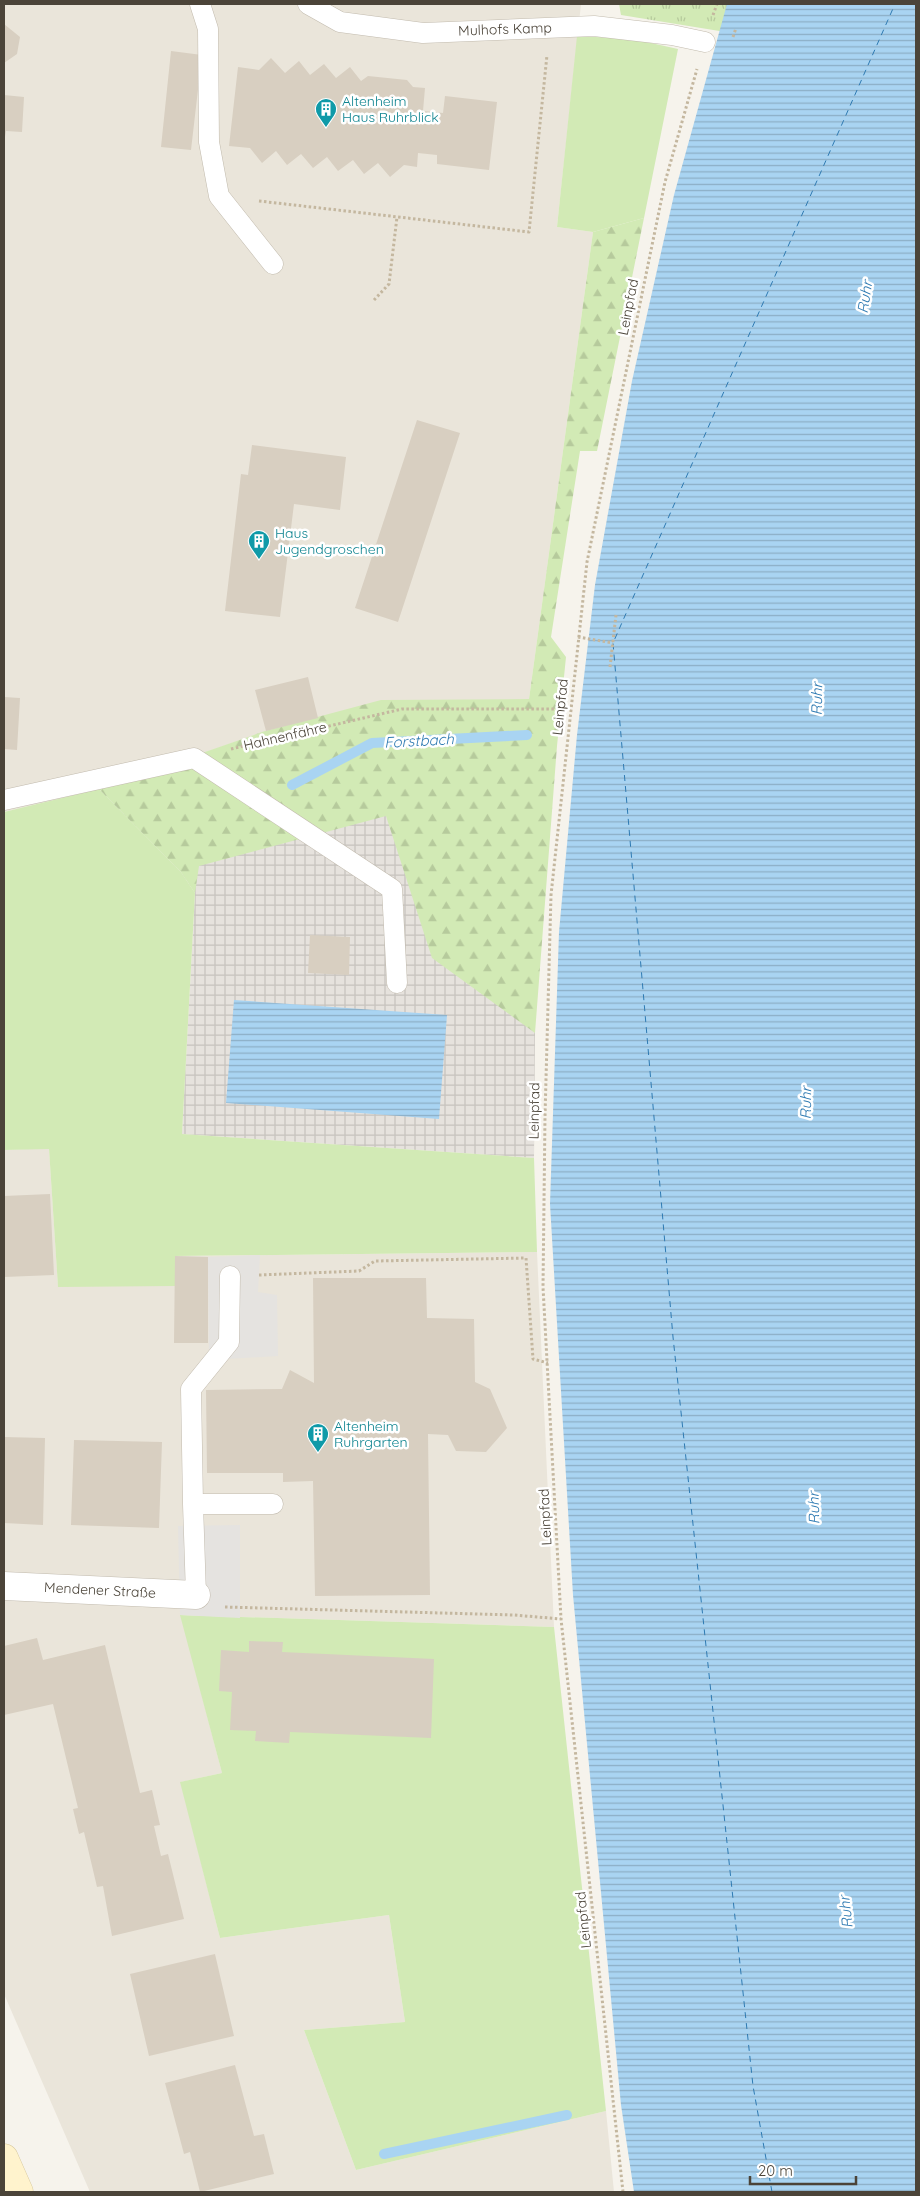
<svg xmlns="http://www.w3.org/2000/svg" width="920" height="2196" font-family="Quicksand,sans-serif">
<defs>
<pattern id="industrial-grid" width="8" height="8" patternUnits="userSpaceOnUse" patternTransform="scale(1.25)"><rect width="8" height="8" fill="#e6e2dd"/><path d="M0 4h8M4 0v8" fill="none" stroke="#c7c3be"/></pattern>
<pattern id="forest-firs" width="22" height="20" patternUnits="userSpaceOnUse" patternTransform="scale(1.25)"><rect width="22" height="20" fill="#d2eab5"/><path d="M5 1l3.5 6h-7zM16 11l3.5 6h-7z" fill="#b6ca9c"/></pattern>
<pattern id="park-tufts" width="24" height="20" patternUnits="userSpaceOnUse" patternTransform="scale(1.25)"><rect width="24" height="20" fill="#d2eab5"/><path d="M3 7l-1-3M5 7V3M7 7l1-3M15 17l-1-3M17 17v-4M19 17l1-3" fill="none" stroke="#b6ca9c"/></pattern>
<pattern id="water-rules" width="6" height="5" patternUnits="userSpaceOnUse" patternTransform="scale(1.25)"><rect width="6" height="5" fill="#a9d4f2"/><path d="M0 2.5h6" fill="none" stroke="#8caec5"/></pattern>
</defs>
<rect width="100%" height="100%" fill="#f6f3ec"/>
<path fill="#eae5da" d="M 4,4 L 581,4 L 557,227 L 593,232 L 529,699 L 318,718 L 266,731 L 99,790 L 4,812 Z
M 49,1148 L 58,1286 L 175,1286 L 175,1256 L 537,1252 L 554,1627 L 181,1615 L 222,1773 L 181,1782 L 220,1938 L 389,1915 L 405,2022 L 304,2030 L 356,2170 L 606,2111 L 614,2192 L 90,2192 L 4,1994 L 4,1150 Z"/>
<path fill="url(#industrial-grid)" d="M 437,759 L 535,1033 L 534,1158 L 182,1134 L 195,893 L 181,872 L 99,789 Z"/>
<path fill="#d2eab5" d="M 577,36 L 633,39 L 678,49 L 644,218 L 593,232 L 557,227 Z
M 99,789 L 181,872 L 195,893 L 182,1134 L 534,1158 L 537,1252 L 175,1256 L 175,1286 L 58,1287 L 49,1149 L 4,1150 L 4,812 Z
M 180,1615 L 554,1627 L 606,2111 L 356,2170 L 304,2030 L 405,2022 L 389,1915 L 220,1938 L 180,1782 L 222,1773 Z"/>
<path fill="url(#forest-firs)" d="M 644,218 L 597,451 L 580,451 L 551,637 L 566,657 L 557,746 L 535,1033 L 432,958 L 386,816 L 199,866 L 195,893 L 181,872 L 99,789 L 265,731 L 381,700 L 529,699 L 593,232 Z"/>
<path fill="url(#park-tufts)" d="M 619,4 L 916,4 L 916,63 L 621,15 Z"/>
<path fill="#e5e3e0" d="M 260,1255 L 258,1292 L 277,1295 L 278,1356 L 209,1360 L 208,1257 Z
M 240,1525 L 240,1618 L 180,1615 L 178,1526 Z"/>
<path fill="url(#water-rules)" d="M 727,4 L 916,4 L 916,2192 L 634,2192 L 621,2105 L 573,1595 L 550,1204 L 559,932 L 577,735 L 595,585 L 632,381 L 674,195 Z
M 234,1000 L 447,1015 L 439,1119 L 226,1103 Z"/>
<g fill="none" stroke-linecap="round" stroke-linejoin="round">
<path stroke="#a9d4f2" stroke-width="10" d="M 292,785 L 372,743 L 527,735
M 384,2154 L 567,2115"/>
<path stroke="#2e7ab2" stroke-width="1" stroke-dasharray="6 5" stroke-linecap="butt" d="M 772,2192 L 753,2086 L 673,1337 L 613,643 L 895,4"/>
</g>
<path fill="#d8cfc1" d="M 4,24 L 20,37 L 17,54 L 4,63 Z
M 171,51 L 202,55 L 191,150 L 161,147 Z
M 271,58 L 285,73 L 299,61 L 310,75 L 324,64 L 336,78 L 350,67 L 361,81 L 368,76 L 407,80 L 413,87 L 425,88 L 423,111 L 443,113 L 445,96 L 497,102 L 489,170 L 437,164 L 437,155 L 418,153 L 417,167 L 404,165 L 390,177 L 378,163 L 364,174 L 353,160 L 338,171 L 327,157 L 313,168 L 301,154 L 287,165 L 276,151 L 262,163 L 250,148 L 229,146 L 238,67 L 259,70 Z
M 4,95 L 24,97 L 22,132 L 6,131 L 5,137 Z
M 417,420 L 460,433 L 398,622 L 355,608 Z
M 252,445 L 346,457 L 340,510 L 294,504 L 280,617 L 225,611 L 241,474 L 248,475 Z
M 308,677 L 318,718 L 266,731 L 255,690 Z
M 4,697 L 20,698 L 17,750 L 4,749 Z
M 310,935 L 350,937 L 349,975 L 308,973 Z
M 50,1194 L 54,1275 L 4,1277 L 4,1196 Z
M 175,1256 L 208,1257 L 208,1343 L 174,1343 Z
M 313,1278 L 426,1278 L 427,1318 L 474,1319 L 475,1382 L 490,1389 L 507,1428 L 486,1452 L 456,1451 L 448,1435 L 428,1434 L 430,1595 L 315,1596 L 313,1481 L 283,1482 L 283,1473 L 207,1473 L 206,1390 L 282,1389 L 290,1370 L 314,1383 Z
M 4,1437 L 45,1438 L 43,1525 L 4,1523 Z
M 74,1440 L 162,1442 L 159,1528 L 71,1525 Z
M 37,1638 L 43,1660 L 105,1645 L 140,1793 L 152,1790 L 160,1825 L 154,1826 L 161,1856 L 168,1854 L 184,1919 L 112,1936 L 103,1886 L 97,1887 L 84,1832 L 79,1834 L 73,1809 L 78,1808 L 53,1704 L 4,1715 L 4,1646 Z
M 249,1641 L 283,1642 L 282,1652 L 434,1659 L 431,1738 L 290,1732 L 289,1743 L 255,1741 L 256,1731 L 230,1730 L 232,1692 L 219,1691 L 221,1650 L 249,1652 Z
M 215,1954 L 234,2036 L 149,2056 L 130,1974 Z
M 235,2065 L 254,2136 L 264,2134 L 274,2174 L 200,2192 L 190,2152 L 184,2154 L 165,2083 Z"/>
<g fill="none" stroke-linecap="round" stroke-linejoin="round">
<g stroke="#c2bbae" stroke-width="21">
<path id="lane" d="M 200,4 L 208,29 L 209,142 L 219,196 L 273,264
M 308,4 L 340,22 L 423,33 L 594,26 L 672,35 L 705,42
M 4,800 L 194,758 L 392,889 L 397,983
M 193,1504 L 191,1389 L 229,1342 L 230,1276
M 196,1595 L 193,1504 L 273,1504"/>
</g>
<g stroke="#c2bbae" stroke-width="29">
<path id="street" d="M 4,1586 L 196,1595"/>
</g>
<g stroke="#d6c79b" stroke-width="29">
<path id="secondary" d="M 4,2158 L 19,2192"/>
</g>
<path stroke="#c4b79f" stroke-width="3" stroke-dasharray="2.5 2.5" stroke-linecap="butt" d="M 713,15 L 717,4
M 733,37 L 736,28
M 259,201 L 529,232 L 547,55
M 374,300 L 389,284 L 397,217
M 578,637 L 613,643
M 610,667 L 616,615
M 231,749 L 402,709 L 571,709
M 259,1275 L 359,1271 L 375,1261 L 526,1258 L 533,1359 L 548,1363
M 225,1607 L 514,1615 L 561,1619
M 623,2192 L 561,1619 L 543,1287 L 545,1116 L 551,895 L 587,562 L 665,182 L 697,69"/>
<use href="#lane" stroke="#fff" stroke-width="20"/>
<use href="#street" stroke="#fff" stroke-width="28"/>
<use href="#secondary" stroke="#fff3cd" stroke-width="28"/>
</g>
<defs>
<g id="building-pin" transform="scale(1.125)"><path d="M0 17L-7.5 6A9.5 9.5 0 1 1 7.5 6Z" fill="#0f9aa8" stroke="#fff"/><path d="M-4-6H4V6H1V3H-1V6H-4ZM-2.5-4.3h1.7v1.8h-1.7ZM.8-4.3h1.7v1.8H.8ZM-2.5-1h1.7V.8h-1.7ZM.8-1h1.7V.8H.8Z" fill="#fff"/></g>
</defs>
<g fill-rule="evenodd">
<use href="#building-pin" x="326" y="109"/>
<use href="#building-pin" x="259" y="541"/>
<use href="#building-pin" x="318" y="1434"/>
</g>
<g text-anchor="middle" stroke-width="5" stroke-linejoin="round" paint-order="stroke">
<g font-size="14" fill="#4b4439" stroke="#fff">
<text transform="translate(505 29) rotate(-2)" y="5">Mulhofs Kamp</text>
<text transform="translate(628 307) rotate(-79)" y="5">Leinpfad</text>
<text transform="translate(560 707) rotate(-84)" y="5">Leinpfad</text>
<text transform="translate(285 736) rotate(-13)" y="5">Hahnenfähre</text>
<text transform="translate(534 1111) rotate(-89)" y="5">Leinpfad</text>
<text transform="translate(545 1517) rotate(-93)" y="5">Leinpfad</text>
<text transform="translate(100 1590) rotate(3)" y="5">Mendener Straße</text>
<text transform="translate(583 1920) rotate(-96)" y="5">Leinpfad</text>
</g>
<g font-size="14" fill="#0d838f" stroke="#fff" text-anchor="start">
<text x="342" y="106">Altenheim<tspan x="342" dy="16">Haus Ruhrblick</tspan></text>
<text x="275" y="538">Haus<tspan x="275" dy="16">Jugendgroschen</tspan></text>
<text x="334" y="1431">Altenheim<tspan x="334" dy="16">Ruhrgarten</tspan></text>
</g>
<g font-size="15" font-style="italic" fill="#2e7ab2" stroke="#fff">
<text transform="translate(865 297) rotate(-81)" y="5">Ruhr</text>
<text transform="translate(817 699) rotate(-89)" y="5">Ruhr</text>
<text transform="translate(419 741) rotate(-3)" y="5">Forstbach</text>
<text transform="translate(806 1103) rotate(-89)" y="5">Ruhr</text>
<text transform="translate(814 1508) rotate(-92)" y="5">Ruhr</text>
<text transform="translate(846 1912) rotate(-96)" y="5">Ruhr</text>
</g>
</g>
<rect width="920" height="2196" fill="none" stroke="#4b4439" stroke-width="10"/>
<path d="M750 2176v8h106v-8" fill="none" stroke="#4b4439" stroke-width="2.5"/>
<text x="758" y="2176" font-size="15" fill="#4b4439" stroke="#ffffff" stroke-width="4" paint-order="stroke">20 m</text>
</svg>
